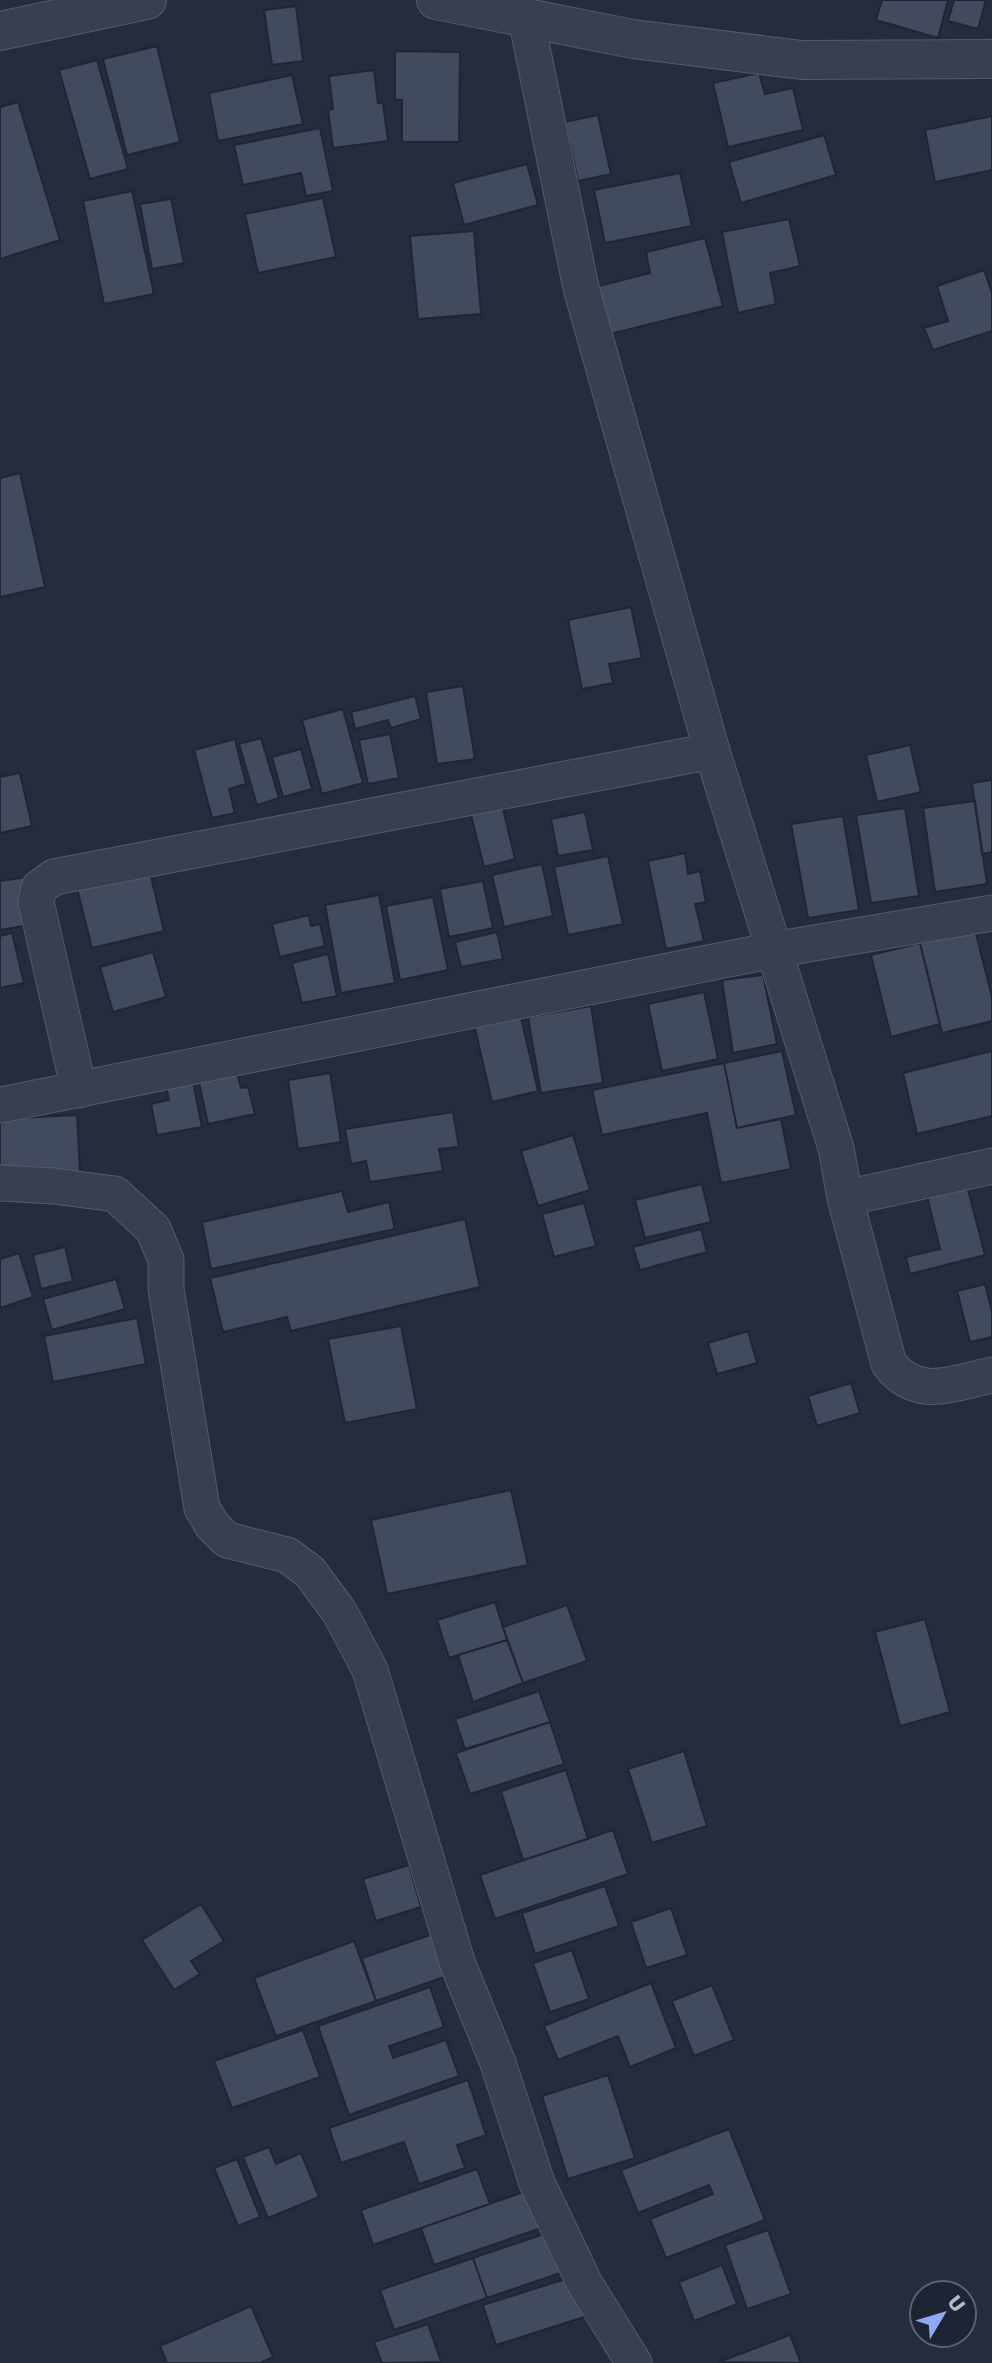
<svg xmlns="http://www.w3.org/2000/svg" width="992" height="2363" font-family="'DejaVu Sans',sans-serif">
<rect width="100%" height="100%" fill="#252c3d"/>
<path fill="#424a5d" stroke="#202635" stroke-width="2" d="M 882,0 L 948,0 L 938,38 L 876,20 Z
M 954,0 L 986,0 L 978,29 L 948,21 Z
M 296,6 L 303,61 L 272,65 L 264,10 Z
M 157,46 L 180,142 L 127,155 L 103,59 Z
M 395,51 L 460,52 L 459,142 L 402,142 L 402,100 L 395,100 Z
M 97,60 L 128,169 L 90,179 L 59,70 Z
M 374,70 L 378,103 L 383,103 L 388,141 L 333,148 L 328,110 L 333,109 L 329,76 Z
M 759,73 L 765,94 L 793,88 L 803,130 L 728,147 L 713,83 Z
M 292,75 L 303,124 L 218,141 L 209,93 Z
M 18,102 L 60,240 L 0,259 L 0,107 Z
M 598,115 L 611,174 L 578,181 L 565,122 Z
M 992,116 L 992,170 L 935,182 L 925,130 Z
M 320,128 L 333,191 L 306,196 L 301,173 L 243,185 L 234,145 Z
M 824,135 L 836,175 L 741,203 L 729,162 Z
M 527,164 L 538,205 L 464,225 L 453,183 Z
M 680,173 L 692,226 L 605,243 L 594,190 Z
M 132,191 L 154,294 L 104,304 L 83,201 Z
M 323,198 L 336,257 L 258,273 L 245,214 Z
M 171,199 L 184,263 L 152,269 L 140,204 Z
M 789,219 L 800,266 L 770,273 L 776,304 L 738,313 L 722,232 Z
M 474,231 L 481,314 L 418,319 L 410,236 Z
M 705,238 L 723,306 L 606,335 L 595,287 L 650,273 L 646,252 Z
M 984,270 L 992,293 L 992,331 L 933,350 L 924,328 L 948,321 L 937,286 Z
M 20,473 L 45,587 L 0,597 L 0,478 Z
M 631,607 L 642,658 L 609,664 L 613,683 L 582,689 L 568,620 Z
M 463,686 L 475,759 L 437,764 L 426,692 Z
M 415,696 L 421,719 L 391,728 L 388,720 L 355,729 L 351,712 Z
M 343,709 L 363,783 L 322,794 L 302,720 Z
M 390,734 L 399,778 L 368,784 L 359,740 Z
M 261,738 L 279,798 L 257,805 L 239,744 Z
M 235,739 L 246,784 L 229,789 L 235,813 L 212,818 L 194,750 Z
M 910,745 L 921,792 L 877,802 L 866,755 Z
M 301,749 L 312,789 L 283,797 L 272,757 Z
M 20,773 L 32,826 L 0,833 L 0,777 Z
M 992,780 L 992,852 L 982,854 L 972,783 Z
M 500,796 L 515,859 L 484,867 L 468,803 Z
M 975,801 L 987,884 L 935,892 L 923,808 Z
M 905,808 L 919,896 L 871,903 L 856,815 Z
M 585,812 L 593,850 L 558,856 L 551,819 Z
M 843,816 L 859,910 L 808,918 L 791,824 Z
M 685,853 L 688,874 L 700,871 L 706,902 L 695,904 L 704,941 L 666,949 L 648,861 Z
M 608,856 L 623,924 L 568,935 L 554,867 Z
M 542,864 L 553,916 L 504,927 L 492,875 Z
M 149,868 L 164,931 L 92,948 L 76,885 Z
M 27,877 L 35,924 L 0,930 L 0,881 Z
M 483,881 L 493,928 L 449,937 L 440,889 Z
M 379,895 L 395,983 L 341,993 L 325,905 Z
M 433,897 L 448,970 L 400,980 L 386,906 Z
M 309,915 L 311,926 L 320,924 L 325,946 L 280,957 L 272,924 Z
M 975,930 L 992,997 L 992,1021 L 942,1033 L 920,943 Z
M 497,932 L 503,959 L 461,967 L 455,942 Z
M 12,933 L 24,983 L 0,988 L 0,936 Z
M 920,943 L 940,1024 L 891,1037 L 871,955 Z
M 153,952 L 166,997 L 113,1012 L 100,967 Z
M 328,954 L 337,996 L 302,1003 L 292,963 Z
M 763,975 L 777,1044 L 733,1053 L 722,980 Z
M 704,992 L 718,1059 L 662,1071 L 648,1004 Z
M 591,1006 L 603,1083 L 541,1093 L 528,1017 Z
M 520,1013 L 538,1091 L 492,1102 L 474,1024 Z
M 782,1051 L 796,1115 L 737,1128 L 724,1063 Z
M 992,1051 L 992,1116 L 917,1134 L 903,1073 Z
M 724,1063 L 737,1128 L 781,1119 L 791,1169 L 721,1183 L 707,1113 L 602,1135 L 592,1090 Z
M 236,1069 L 241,1088 L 248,1087 L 255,1114 L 208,1124 L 198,1078 Z
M 330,1073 L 341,1142 L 298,1149 L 288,1080 Z
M 193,1082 L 202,1127 L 157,1135 L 151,1104 L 169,1100 L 166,1087 Z
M 453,1112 L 459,1147 L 439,1149 L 443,1171 L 370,1182 L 366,1161 L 351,1164 L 345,1129 Z
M 77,1115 L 80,1172 L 0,1176 L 0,1119 Z
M 573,1135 L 590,1190 L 538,1206 L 521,1151 Z
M 702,1184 L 711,1222 L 645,1238 L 635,1200 Z
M 967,1186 L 985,1255 L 910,1274 L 906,1257 L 940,1249 L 927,1196 Z
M 342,1191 L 348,1212 L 389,1202 L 395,1229 L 211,1269 L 202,1222 Z
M 584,1203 L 596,1246 L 554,1257 L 542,1214 Z
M 465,1219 L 480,1287 L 291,1331 L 287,1317 L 223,1332 L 210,1278 Z
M 701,1229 L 707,1252 L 640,1270 L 633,1247 Z
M 65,1247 L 73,1281 L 41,1289 L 33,1255 Z
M 19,1253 L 33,1297 L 0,1308 L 0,1259 Z
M 116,1279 L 125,1309 L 52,1330 L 43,1299 Z
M 985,1284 L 992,1312 L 992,1337 L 970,1342 L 957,1291 Z
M 137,1318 L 146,1364 L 53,1382 L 44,1336 Z
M 401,1326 L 417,1409 L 345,1423 L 328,1339 Z
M 748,1331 L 757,1363 L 717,1374 L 708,1343 Z
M 851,1383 L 860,1413 L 817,1426 L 808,1396 Z
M 511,1490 L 528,1565 L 387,1594 L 371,1520 Z
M 495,1602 L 507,1640 L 449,1658 L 437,1620 Z
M 567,1605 L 587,1661 L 523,1683 L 503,1627 Z
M 925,1619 L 950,1712 L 900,1726 L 875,1632 Z
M 507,1640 L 523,1683 L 473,1702 L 458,1655 Z
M 539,1691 L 550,1722 L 465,1749 L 455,1719 Z
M 550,1722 L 564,1764 L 470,1794 L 456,1753 Z
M 684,1751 L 707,1826 L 652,1843 L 628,1769 Z
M 566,1770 L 588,1839 L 523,1860 L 501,1791 Z
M 613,1830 L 628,1874 L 495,1919 L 480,1875 Z
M 409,1865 L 421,1907 L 376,1921 L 363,1879 Z
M 605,1886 L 619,1926 L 535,1954 L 522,1913 Z
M 201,1904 L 224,1941 L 191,1961 L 200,1974 L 174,1990 L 142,1940 Z
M 671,1908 L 687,1955 L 646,1968 L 631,1922 Z
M 433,1934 L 447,1976 L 376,2001 L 362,1958 Z
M 354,1941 L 376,2001 L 276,2036 L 254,1978 Z
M 572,1950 L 589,1999 L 550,2012 L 533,1963 Z
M 651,1983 L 676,2048 L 630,2067 L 618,2036 L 558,2060 L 544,2026 Z
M 712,1985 L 734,2040 L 694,2056 L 672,2001 Z
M 430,1987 L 444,2027 L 389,2046 L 393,2058 L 446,2040 L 459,2076 L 349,2115 L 318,2026 Z
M 303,2030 L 320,2077 L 232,2108 L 214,2061 Z
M 608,2075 L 635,2158 L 568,2179 L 542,2096 Z
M 468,2080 L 486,2135 L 457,2145 L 465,2168 L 419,2184 L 404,2142 L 341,2163 L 329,2128 Z
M 729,2129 L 765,2220 L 666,2258 L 650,2219 L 713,2194 L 709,2185 L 638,2213 L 621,2170 Z
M 269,2147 L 276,2164 L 301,2153 L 319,2197 L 268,2218 L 243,2157 Z
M 237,2159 L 260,2217 L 238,2226 L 214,2168 Z
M 477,2169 L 490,2204 L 373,2245 L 361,2210 Z
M 526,2191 L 541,2228 L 434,2265 L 421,2228 Z
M 556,2230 L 569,2270 L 487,2298 L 473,2258 Z
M 768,2230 L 791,2294 L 747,2309 L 725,2245 Z
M 473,2258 L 487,2298 L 394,2330 L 380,2290 Z
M 722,2265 L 737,2304 L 694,2321 L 679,2282 Z
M 572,2277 L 584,2317 L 496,2345 L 483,2305 Z
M 251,2306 L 273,2357 L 260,2363 L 167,2363 L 160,2346 Z
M 428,2324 L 441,2362 L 382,2363 L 374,2342 Z
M 790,2335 L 801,2363 L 719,2362 Z"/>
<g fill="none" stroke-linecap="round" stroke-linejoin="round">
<g stroke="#545a69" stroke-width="37">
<path id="minor" d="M 526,18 L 581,288 L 712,751 L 836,1148 L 845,1198 L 889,1364 C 918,1401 953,1383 992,1375
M 79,1090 L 36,902 L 39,888 L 54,877 L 712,751
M 0,1105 L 773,950 L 992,913
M 0,1183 L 54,1186 L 115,1194 L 153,1229 L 166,1260 L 166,1289 L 202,1508 L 212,1525 L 227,1540 L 287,1555 L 310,1572 L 340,1613 L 370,1670 L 457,1962 L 498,2063 L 537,2183 L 585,2284 L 634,2363
M 845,1198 L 992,1166"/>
</g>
<g stroke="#545a69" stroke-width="40">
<path id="tertiary" d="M 436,0 L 633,39 L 802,60 L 992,59
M 0,31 L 147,0"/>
</g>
<use href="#minor" stroke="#393f4e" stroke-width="35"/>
<use href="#tertiary" stroke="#393f4e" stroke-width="38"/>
</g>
<g transform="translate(943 2314) rotate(52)"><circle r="33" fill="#1e2433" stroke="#5a606f" stroke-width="2"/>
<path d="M0-5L12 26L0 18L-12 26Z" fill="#8fa8f4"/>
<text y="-10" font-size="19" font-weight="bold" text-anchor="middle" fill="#b5bac9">U</text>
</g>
</svg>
